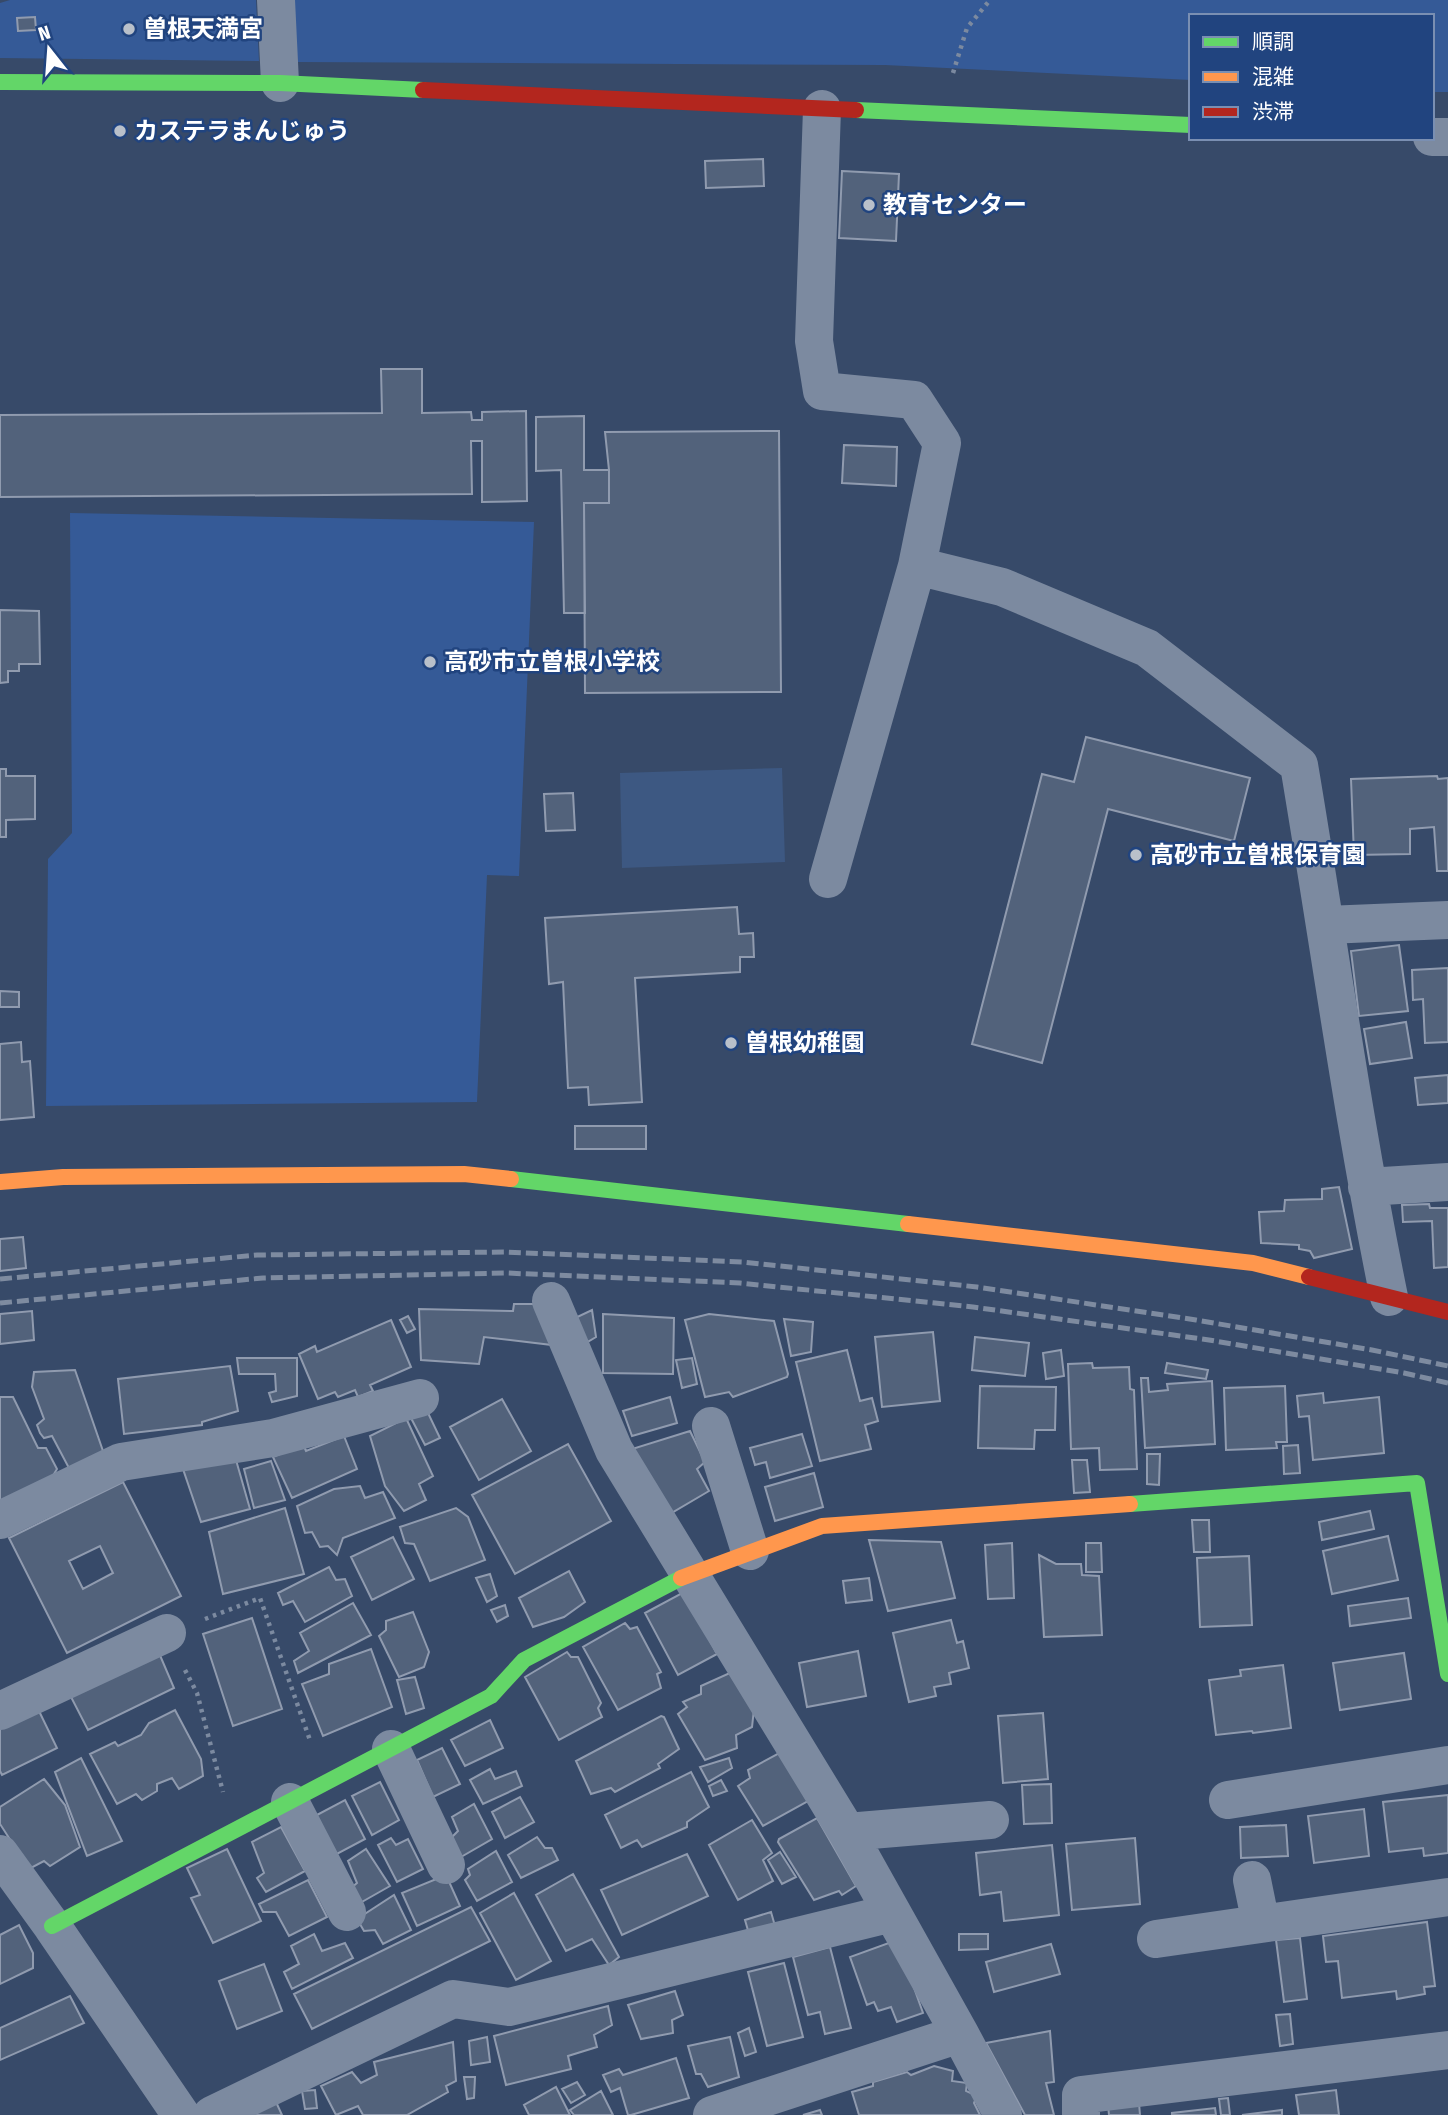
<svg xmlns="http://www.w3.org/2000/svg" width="1448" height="2115" font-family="'Fira Sans Condensed','Noto Sans JP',sans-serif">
<rect width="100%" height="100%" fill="#374a69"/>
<path fill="#355a97" d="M 10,0 L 256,0 L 259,61 L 0,58 L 0,3 Z
M 289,0 L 1448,0 L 1448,92 L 1432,92 L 1432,16 L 1191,16 L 1191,80 L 885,65 L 294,62 Z
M 70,513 L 534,522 L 519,876 L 487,875 L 477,1102 L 46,1106 L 48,859 L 72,833 Z"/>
<path fill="#3d5882" d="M 782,768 L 785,862 L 622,868 L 620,773 Z"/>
<path fill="#52627b" stroke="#909baf" stroke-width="2" fill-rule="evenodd" d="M 35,17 L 36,30 L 18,31 L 17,18 Z
M 763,159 L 764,186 L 706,188 L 705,161 Z
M 842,171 L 899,174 L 896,241 L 839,238 Z
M 381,369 L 422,369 L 422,413 L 471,412 L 472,420 L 482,420 L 482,412 L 526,411 L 527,501 L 482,502 L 482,441 L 471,441 L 472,494 L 0,497 L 0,415 L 382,413 Z
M 584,416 L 584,470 L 609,470 L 609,503 L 584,503 L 585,613 L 564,613 L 561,470 L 536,471 L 536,417 Z
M 779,431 L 781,692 L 585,693 L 584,503 L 609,503 L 609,470 L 605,432 Z
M 844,445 L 897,447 L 896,486 L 842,483 Z
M 0,610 L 39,611 L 40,664 L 19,664 L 19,671 L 8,671 L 8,682 L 0,683 Z
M 1086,737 L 1250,778 L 1234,841 L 1108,809 L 1042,1063 L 972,1044 L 1042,774 L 1074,782 Z
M 0,769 L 6,769 L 6,776 L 35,776 L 35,819 L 6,820 L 6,837 L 0,837 Z
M 1437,776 L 1438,779 L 1448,778 L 1448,871 L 1437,871 L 1434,827 L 1410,829 L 1410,854 L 1354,855 L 1351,779 Z
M 573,793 L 575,830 L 546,831 L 544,794 Z
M 737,907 L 739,934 L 753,933 L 754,957 L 740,957 L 740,972 L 635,978 L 642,1102 L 589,1105 L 588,1087 L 568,1088 L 563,982 L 549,984 L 545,918 Z
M 1399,945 L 1408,1011 L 1359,1016 L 1351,951 Z
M 1448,968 L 1448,1042 L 1425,1043 L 1423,999 L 1413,1000 L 1412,970 Z
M 0,991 L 19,992 L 19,1007 L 0,1007 Z
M 1406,1022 L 1412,1058 L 1370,1064 L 1364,1029 Z
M 21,1042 L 22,1062 L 30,1061 L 34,1117 L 0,1120 L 0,1044 Z
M 1448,1075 L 1448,1103 L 1418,1105 L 1415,1078 Z
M 575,1126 L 646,1126 L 646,1149 L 575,1149 Z
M 1339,1187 L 1352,1249 L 1314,1258 L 1310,1251 L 1299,1249 L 1299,1245 L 1261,1243 L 1259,1212 L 1284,1211 L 1285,1200 L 1322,1199 L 1322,1189 Z
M 1429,1204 L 1430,1208 L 1448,1208 L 1448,1267 L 1434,1268 L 1432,1221 L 1403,1222 L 1402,1205 Z
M 23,1237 L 26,1268 L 0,1271 L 0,1239 Z
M 514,1304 L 538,1304 L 552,1345 L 484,1337 L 479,1364 L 421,1360 L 419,1309 L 513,1311 Z
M 592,1310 L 596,1337 L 584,1344 L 573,1319 Z
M 32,1311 L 34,1340 L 0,1344 L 0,1314 Z
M 603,1314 L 674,1318 L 673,1374 L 603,1373 Z
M 709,1314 L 774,1321 L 788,1374 L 787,1377 L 733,1397 L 729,1392 L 705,1397 L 685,1320 Z
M 408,1316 L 415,1329 L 407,1333 L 400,1320 Z
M 784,1319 L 813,1322 L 811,1352 L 791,1356 Z
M 391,1320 L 411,1367 L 370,1385 L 373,1391 L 358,1397 L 355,1390 L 338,1397 L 335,1392 L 318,1399 L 299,1354 L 315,1346 L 317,1352 Z
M 933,1332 L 940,1401 L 882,1407 L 875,1337 Z
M 975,1337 L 1029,1343 L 1025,1376 L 972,1370 Z
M 847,1350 L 860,1401 L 872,1398 L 878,1421 L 865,1425 L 871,1449 L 820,1461 L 796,1362 Z
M 1061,1350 L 1064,1376 L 1046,1379 L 1043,1353 Z
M 237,1358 L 297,1358 L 297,1396 L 272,1402 L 269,1393 L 276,1391 L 275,1374 L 239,1374 Z
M 692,1358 L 697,1384 L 682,1388 L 676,1360 Z
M 1092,1363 L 1093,1368 L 1129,1367 L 1130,1389 L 1134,1390 L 1137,1469 L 1100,1470 L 1099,1448 L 1071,1449 L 1068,1364 Z
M 1167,1363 L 1208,1370 L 1206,1379 L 1165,1373 Z
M 230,1366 L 238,1411 L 202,1422 L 202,1425 L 124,1434 L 118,1379 Z
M 75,1370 L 104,1454 L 70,1470 L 52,1436 L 44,1438 L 40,1433 L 37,1425 L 44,1419 L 32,1387 L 34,1372 Z
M 1141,1378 L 1148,1378 L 1149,1392 L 1168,1390 L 1167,1384 L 1212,1381 L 1215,1444 L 1145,1448 Z
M 980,1386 L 1056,1387 L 1055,1430 L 1035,1430 L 1034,1449 L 978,1448 Z
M 1285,1386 L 1287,1442 L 1276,1442 L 1277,1448 L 1226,1450 L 1224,1388 Z
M 1323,1393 L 1324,1403 L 1379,1397 L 1384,1453 L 1313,1460 L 1309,1416 L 1299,1417 L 1297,1396 Z
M 0,1397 L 13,1397 L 38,1448 L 46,1448 L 57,1469 L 48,1484 L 0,1507 Z
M 670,1397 L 677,1423 L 632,1436 L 623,1411 Z
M 502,1399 L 531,1451 L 479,1480 L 450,1427 Z
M 428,1413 L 440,1438 L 425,1445 L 411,1418 Z
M 406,1418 L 433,1476 L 419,1484 L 426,1500 L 404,1511 L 385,1486 L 370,1436 Z
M 690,1431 L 705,1462 L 697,1469 L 709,1491 L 668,1515 L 632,1449 Z
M 802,1434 L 812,1466 L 770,1478 L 766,1462 L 755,1465 L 750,1448 Z
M 344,1436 L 357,1469 L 292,1498 L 273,1457 L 303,1444 L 306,1451 Z
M 568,1444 L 611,1521 L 515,1574 L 472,1495 Z
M 1298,1445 L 1300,1473 L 1284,1474 L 1283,1446 Z
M 1147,1454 L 1160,1454 L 1159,1485 L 1147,1484 Z
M 236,1460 L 250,1509 L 201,1522 L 183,1469 Z
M 1072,1460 L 1087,1460 L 1090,1492 L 1074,1493 Z
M 271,1461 L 285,1500 L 254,1508 L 244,1469 Z
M 814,1473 L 823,1507 L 775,1521 L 765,1487 Z
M 123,1482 L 181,1596 L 67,1653 L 9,1538 ZM 100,1546 L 113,1573 L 83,1589 L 69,1561 Z
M 360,1486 L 365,1498 L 383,1492 L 395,1518 L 343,1538 L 337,1555 L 328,1546 L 320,1547 L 312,1532 L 305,1533 L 297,1506 L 334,1489 Z
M 285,1508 L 304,1574 L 223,1594 L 209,1532 Z
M 456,1508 L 468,1517 L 485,1560 L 430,1581 L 414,1544 L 405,1543 L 400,1527 Z
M 1370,1511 L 1374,1529 L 1322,1540 L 1319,1522 Z
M 1192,1520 L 1209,1520 L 1210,1552 L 1194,1552 Z
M 1388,1536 L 1398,1580 L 1332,1594 L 1323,1551 Z
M 393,1537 L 414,1579 L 372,1600 L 351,1557 Z
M 869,1540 L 941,1542 L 955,1598 L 888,1611 Z
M 1012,1543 L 1014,1598 L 988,1599 L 985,1545 Z
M 1086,1543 L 1101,1543 L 1102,1572 L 1086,1572 Z
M 1039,1555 L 1056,1564 L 1081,1564 L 1082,1575 L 1099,1576 L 1102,1635 L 1044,1637 Z
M 1249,1556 L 1252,1625 L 1200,1627 L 1197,1558 Z
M 329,1567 L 336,1580 L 345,1579 L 352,1596 L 305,1622 L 293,1601 L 283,1605 L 278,1593 Z
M 569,1571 L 585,1602 L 564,1617 L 533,1627 L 519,1598 Z
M 490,1574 L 497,1596 L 487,1602 L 476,1578 Z
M 869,1578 L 872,1600 L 846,1603 L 843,1581 Z
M 684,1592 L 717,1654 L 678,1675 L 645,1613 Z
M 1408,1598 L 1411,1618 L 1350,1626 L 1348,1606 Z
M 353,1603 L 371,1635 L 298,1673 L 294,1661 L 309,1651 L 300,1633 Z
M 505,1605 L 508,1616 L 497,1622 L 491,1610 Z
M 413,1612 L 429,1652 L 424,1667 L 399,1677 L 379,1636 L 386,1630 L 386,1621 Z
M 252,1618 L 282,1709 L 233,1726 L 203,1634 Z
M 951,1620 L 957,1643 L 963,1641 L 969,1668 L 949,1673 L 951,1684 L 934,1687 L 936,1696 L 909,1702 L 893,1633 Z
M 625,1623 L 630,1629 L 637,1627 L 661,1672 L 657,1674 L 661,1688 L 618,1710 L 583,1647 Z
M 371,1649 L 392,1707 L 323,1736 L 302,1684 L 329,1674 L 329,1664 Z
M 858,1651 L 866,1696 L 807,1707 L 799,1663 Z
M 567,1652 L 571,1657 L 578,1657 L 601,1703 L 598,1708 L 602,1717 L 559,1740 L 525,1677 Z
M 159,1653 L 174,1688 L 88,1730 L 70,1695 Z
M 1404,1653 L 1411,1699 L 1340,1710 L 1333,1663 Z
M 1283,1665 L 1291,1728 L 1253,1733 L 1252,1731 L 1216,1735 L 1209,1680 L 1241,1676 L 1240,1670 Z
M 732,1672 L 754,1709 L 752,1727 L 736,1735 L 737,1748 L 705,1760 L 678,1714 L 687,1707 L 683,1702 L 701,1694 L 701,1686 Z
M 415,1677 L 424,1708 L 406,1714 L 397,1680 Z
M 38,1709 L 57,1748 L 2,1775 L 0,1771 L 0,1727 Z
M 175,1710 L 201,1759 L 203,1776 L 179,1789 L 172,1778 L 157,1784 L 157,1791 L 142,1800 L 136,1794 L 117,1804 L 90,1754 L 115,1742 L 118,1746 L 141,1735 L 149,1723 Z
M 1043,1713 L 1048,1779 L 1003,1783 L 998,1716 Z
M 661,1716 L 664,1717 L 679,1749 L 658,1764 L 660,1768 L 615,1792 L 611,1788 L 591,1794 L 576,1761 Z
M 490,1720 L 503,1748 L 465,1766 L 451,1740 Z
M 442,1748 L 460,1784 L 433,1797 L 417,1760 Z
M 783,1751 L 812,1799 L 763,1826 L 738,1786 L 750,1778 L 748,1770 Z
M 81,1758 L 122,1841 L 87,1856 L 55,1772 Z
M 729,1758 L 732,1768 L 708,1782 L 700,1767 Z
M 490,1769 L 495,1779 L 516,1771 L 522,1786 L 483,1804 L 470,1780 Z
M 691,1772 L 709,1807 L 687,1822 L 687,1827 L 642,1847 L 637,1840 L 621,1848 L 605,1815 Z
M 44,1779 L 65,1805 L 80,1847 L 50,1866 L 44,1861 L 29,1869 L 0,1824 L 0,1807 Z
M 721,1780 L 727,1791 L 713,1796 L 709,1786 Z
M 380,1782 L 399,1820 L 372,1835 L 352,1796 Z
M 1051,1784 L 1052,1823 L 1024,1824 L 1022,1785 Z
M 1448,1795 L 1448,1853 L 1424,1856 L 1423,1848 L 1389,1852 L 1383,1802 Z
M 520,1797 L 534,1822 L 505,1838 L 492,1812 Z
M 345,1800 L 365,1839 L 335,1855 L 315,1816 Z
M 474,1804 L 492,1839 L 461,1857 L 450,1839 L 458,1831 L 452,1817 Z
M 1364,1809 L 1369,1856 L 1314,1863 L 1308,1816 Z
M 817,1818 L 856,1886 L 842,1895 L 839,1891 L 814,1900 L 778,1842 L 779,1839 Z
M 752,1820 L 772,1853 L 763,1860 L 773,1881 L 738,1900 L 709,1845 Z
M 1286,1825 L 1288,1856 L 1241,1858 L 1240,1827 Z
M 281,1827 L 305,1871 L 266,1892 L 257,1878 L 264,1873 L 252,1842 Z
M 537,1837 L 545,1848 L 552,1848 L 558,1860 L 521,1878 L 508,1855 Z
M 391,1838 L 396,1845 L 408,1839 L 423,1869 L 397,1882 L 378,1845 Z
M 1135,1838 L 1140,1904 L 1072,1910 L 1066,1844 Z
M 1052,1845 L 1059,1915 L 1004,1921 L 1001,1892 L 980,1895 L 976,1853 Z
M 227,1849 L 261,1921 L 213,1943 L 191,1898 L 200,1895 L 187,1868 Z
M 366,1849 L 390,1886 L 360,1903 L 350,1889 L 357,1883 L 348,1861 Z
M 496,1851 L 512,1882 L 477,1901 L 465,1880 L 470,1875 L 468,1869 Z
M 780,1852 L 796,1877 L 782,1884 L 768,1860 Z
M 687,1854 L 708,1896 L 622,1935 L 601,1890 Z
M 573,1874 L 619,1957 L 609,1965 L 592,1939 L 566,1951 L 536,1895 Z
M 446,1875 L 460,1906 L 417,1926 L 402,1893 Z
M 308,1880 L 327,1917 L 289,1936 L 276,1912 L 263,1912 L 259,1904 Z
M 514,1893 L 551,1961 L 516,1980 L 480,1913 Z
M 394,1895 L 411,1930 L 383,1944 L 375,1930 L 364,1931 L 357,1919 Z
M 471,1907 L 490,1941 L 312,2029 L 294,1994 Z
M 771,1912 L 775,1926 L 749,1934 L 745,1920 Z
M 1427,1922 L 1435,1986 L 1424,1987 L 1425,1994 L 1397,1999 L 1396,1991 L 1342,1998 L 1338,1961 L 1326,1962 L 1323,1936 Z
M 19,1925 L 33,1953 L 33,1968 L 0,1984 L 0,1935 Z
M 314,1934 L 322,1951 L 345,1943 L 353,1958 L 292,1989 L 284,1972 L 299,1964 L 291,1946 Z
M 959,1934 L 988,1934 L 988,1949 L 959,1950 Z
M 1300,1938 L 1307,1999 L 1284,2002 L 1276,1940 Z
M 897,1940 L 923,2013 L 897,2022 L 891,2007 L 878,2011 L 874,2002 L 867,2005 L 850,1957 Z
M 1051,1944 L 1060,1974 L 994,1992 L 986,1962 Z
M 830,1947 L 851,2028 L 825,2034 L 820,2012 L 808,2015 L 793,1957 Z
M 784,1963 L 803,2037 L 767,2046 L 748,1972 Z
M 264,1964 L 282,2011 L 237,2029 L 219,1981 Z
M 675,1991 L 683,2015 L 672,2020 L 673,2033 L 641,2039 L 628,2005 Z
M 70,1996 L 84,2023 L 0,2060 L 0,2028 Z
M 608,2006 L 612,2025 L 594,2035 L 597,2047 L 568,2056 L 571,2069 L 506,2085 L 494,2036 Z
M 1290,2014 L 1293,2044 L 1280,2046 L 1276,2015 Z
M 749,2028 L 756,2052 L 745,2056 L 738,2033 Z
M 1050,2031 L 1054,2082 L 1046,2083 L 1054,2115 L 1025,2115 L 986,2043 Z
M 487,2037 L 490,2062 L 471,2065 L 469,2041 Z
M 730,2037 L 739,2077 L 708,2087 L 701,2074 L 696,2074 L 688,2046 Z
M 453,2042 L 456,2081 L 446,2086 L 448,2092 L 407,2115 L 363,2115 L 358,2106 L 336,2115 L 321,2086 L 352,2072 L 361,2083 L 377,2075 L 374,2062 Z
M 676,2058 L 689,2098 L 631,2115 L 628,2115 L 620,2088 L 611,2092 L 603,2075 L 619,2069 L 623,2075 Z
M 934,2066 L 953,2071 L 952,2081 L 967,2083 L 966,2091 L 977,2096 L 974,2103 L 980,2115 L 859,2115 L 852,2092 L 873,2086 L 873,2082 L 907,2072 L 911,2075 Z
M 464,2077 L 475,2077 L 474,2098 L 467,2099 Z
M 577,2082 L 585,2095 L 571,2103 L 562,2089 Z
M 556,2087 L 570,2115 L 529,2115 L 524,2105 Z
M 315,2090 L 317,2108 L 305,2109 L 302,2091 Z
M 1336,2090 L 1339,2115 L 1299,2115 L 1296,2095 Z
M 601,2091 L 613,2115 L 574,2115 L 570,2110 Z
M 1228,2098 L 1230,2115 L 1221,2115 L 1219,2099 Z
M 276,2102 L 282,2115 L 243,2115 Z
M 1139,2103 L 1140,2115 L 1109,2115 L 1108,2105 Z
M 1215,2108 L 1216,2115 L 1172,2115 L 1172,2113 Z
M 820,2110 L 822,2115 L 803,2115 Z
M 1282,2110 L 1282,2115 L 1242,2115 Z"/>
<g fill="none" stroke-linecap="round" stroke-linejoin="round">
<path stroke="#7c8aa0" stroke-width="4.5" stroke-dasharray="3.5 5" stroke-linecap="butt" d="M 953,73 L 967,28 L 990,0
M 205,1619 L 260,1598 L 311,1743
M 185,1670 L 197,1693 L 223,1792"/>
<path stroke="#7c8aa0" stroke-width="38" d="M 276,0 L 280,83
M 822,109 L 814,341 L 822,391 L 914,400 L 942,443 L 917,566 L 828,879
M 1432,137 L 1448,137
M 917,566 L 1002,587 L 1147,648 L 1299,765 C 1329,943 1353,1121 1389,1297
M 1326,925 L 1448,920
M 1367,1187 L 1448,1182
M 551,1301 L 614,1450 L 847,1832 L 960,2034 L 1003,2115
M 711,1426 L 750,1551
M 0,1520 L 121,1462 L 273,1438 L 420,1398
M 0,1711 L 167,1633
M 391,1749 L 446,1865
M 1228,1800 L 1448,1765
M 290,1802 L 347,1912
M 847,1832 L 990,1820
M 0,1854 L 52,1926 L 181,2115
M 1252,1880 L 1261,1924
M 1156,1939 L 1448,1897
M 212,2115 L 453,1999 L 509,2007 L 892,1913
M 712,2115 L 960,2034
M 1081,2115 L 1081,2095 L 1448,2050"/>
<path stroke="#63d668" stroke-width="16" d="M 0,82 L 280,83 L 423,90
M 856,110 L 1191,125
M 511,1179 L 908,1224
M 1130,1504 L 1417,1483 L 1448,1674
M 52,1926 L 491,1696 L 524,1660 L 681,1578"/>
<path stroke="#ff974d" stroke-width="16" d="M 0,1182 L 63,1177 L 464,1174 L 511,1179
M 908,1224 L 1253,1263 L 1309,1277
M 681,1578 L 822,1526 L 1130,1504"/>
<path stroke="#b3261e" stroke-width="16" d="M 423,90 L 856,110
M 1309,1277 L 1448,1312"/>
<path stroke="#7e8ba0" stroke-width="5" stroke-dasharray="12 5" stroke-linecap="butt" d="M 0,1279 L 257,1255 L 505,1252 L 742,1262 L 977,1287 L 1196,1320 L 1372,1350 L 1448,1366
M 0,1303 L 263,1278 L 506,1273 L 740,1283 L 973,1307 L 1209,1340 L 1404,1373 L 1448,1383"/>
</g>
<g fill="#b9c0ca" stroke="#21447f" stroke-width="2.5">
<circle cx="129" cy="29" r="7"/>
<circle cx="120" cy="131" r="7"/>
<circle cx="869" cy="205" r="7"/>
<circle cx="430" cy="662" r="7"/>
<circle cx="1136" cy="855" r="7"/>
<circle cx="731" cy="1043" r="7"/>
</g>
<g text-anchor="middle" stroke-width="5" stroke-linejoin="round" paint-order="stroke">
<g font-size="24" font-weight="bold" fill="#fff" stroke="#21447f" text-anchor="start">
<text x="143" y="37">曽根天満宮</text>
<text x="134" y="139">カステラまんじゅう</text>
<text x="883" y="213">教育センター</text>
<text x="444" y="670">高砂市立曽根小学校</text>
<text x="1150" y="863">高砂市立曽根保育園</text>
<text x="745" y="1051">曽根幼稚園</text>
</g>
</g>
<rect x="1189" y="14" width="245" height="126" fill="#21447f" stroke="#7a8fb2" stroke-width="2"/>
<rect x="1203" y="37" width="35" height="10" fill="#63d668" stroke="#7a8fb2" stroke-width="2"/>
<text x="1252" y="49" font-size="21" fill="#ffffff">順調</text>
<rect x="1203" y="72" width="35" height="10" fill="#ff974d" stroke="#7a8fb2" stroke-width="2"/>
<text x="1252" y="84" font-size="21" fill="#ffffff">混雑</text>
<rect x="1203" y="107" width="35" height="10" fill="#b3261e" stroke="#7a8fb2" stroke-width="2"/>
<text x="1252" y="119" font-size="21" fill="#ffffff">渋滞</text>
<g transform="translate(49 49) rotate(343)" stroke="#21447f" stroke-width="5" paint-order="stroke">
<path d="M0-5L12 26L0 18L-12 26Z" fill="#ffffff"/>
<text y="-10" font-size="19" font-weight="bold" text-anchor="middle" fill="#ffffff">N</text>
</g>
</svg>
